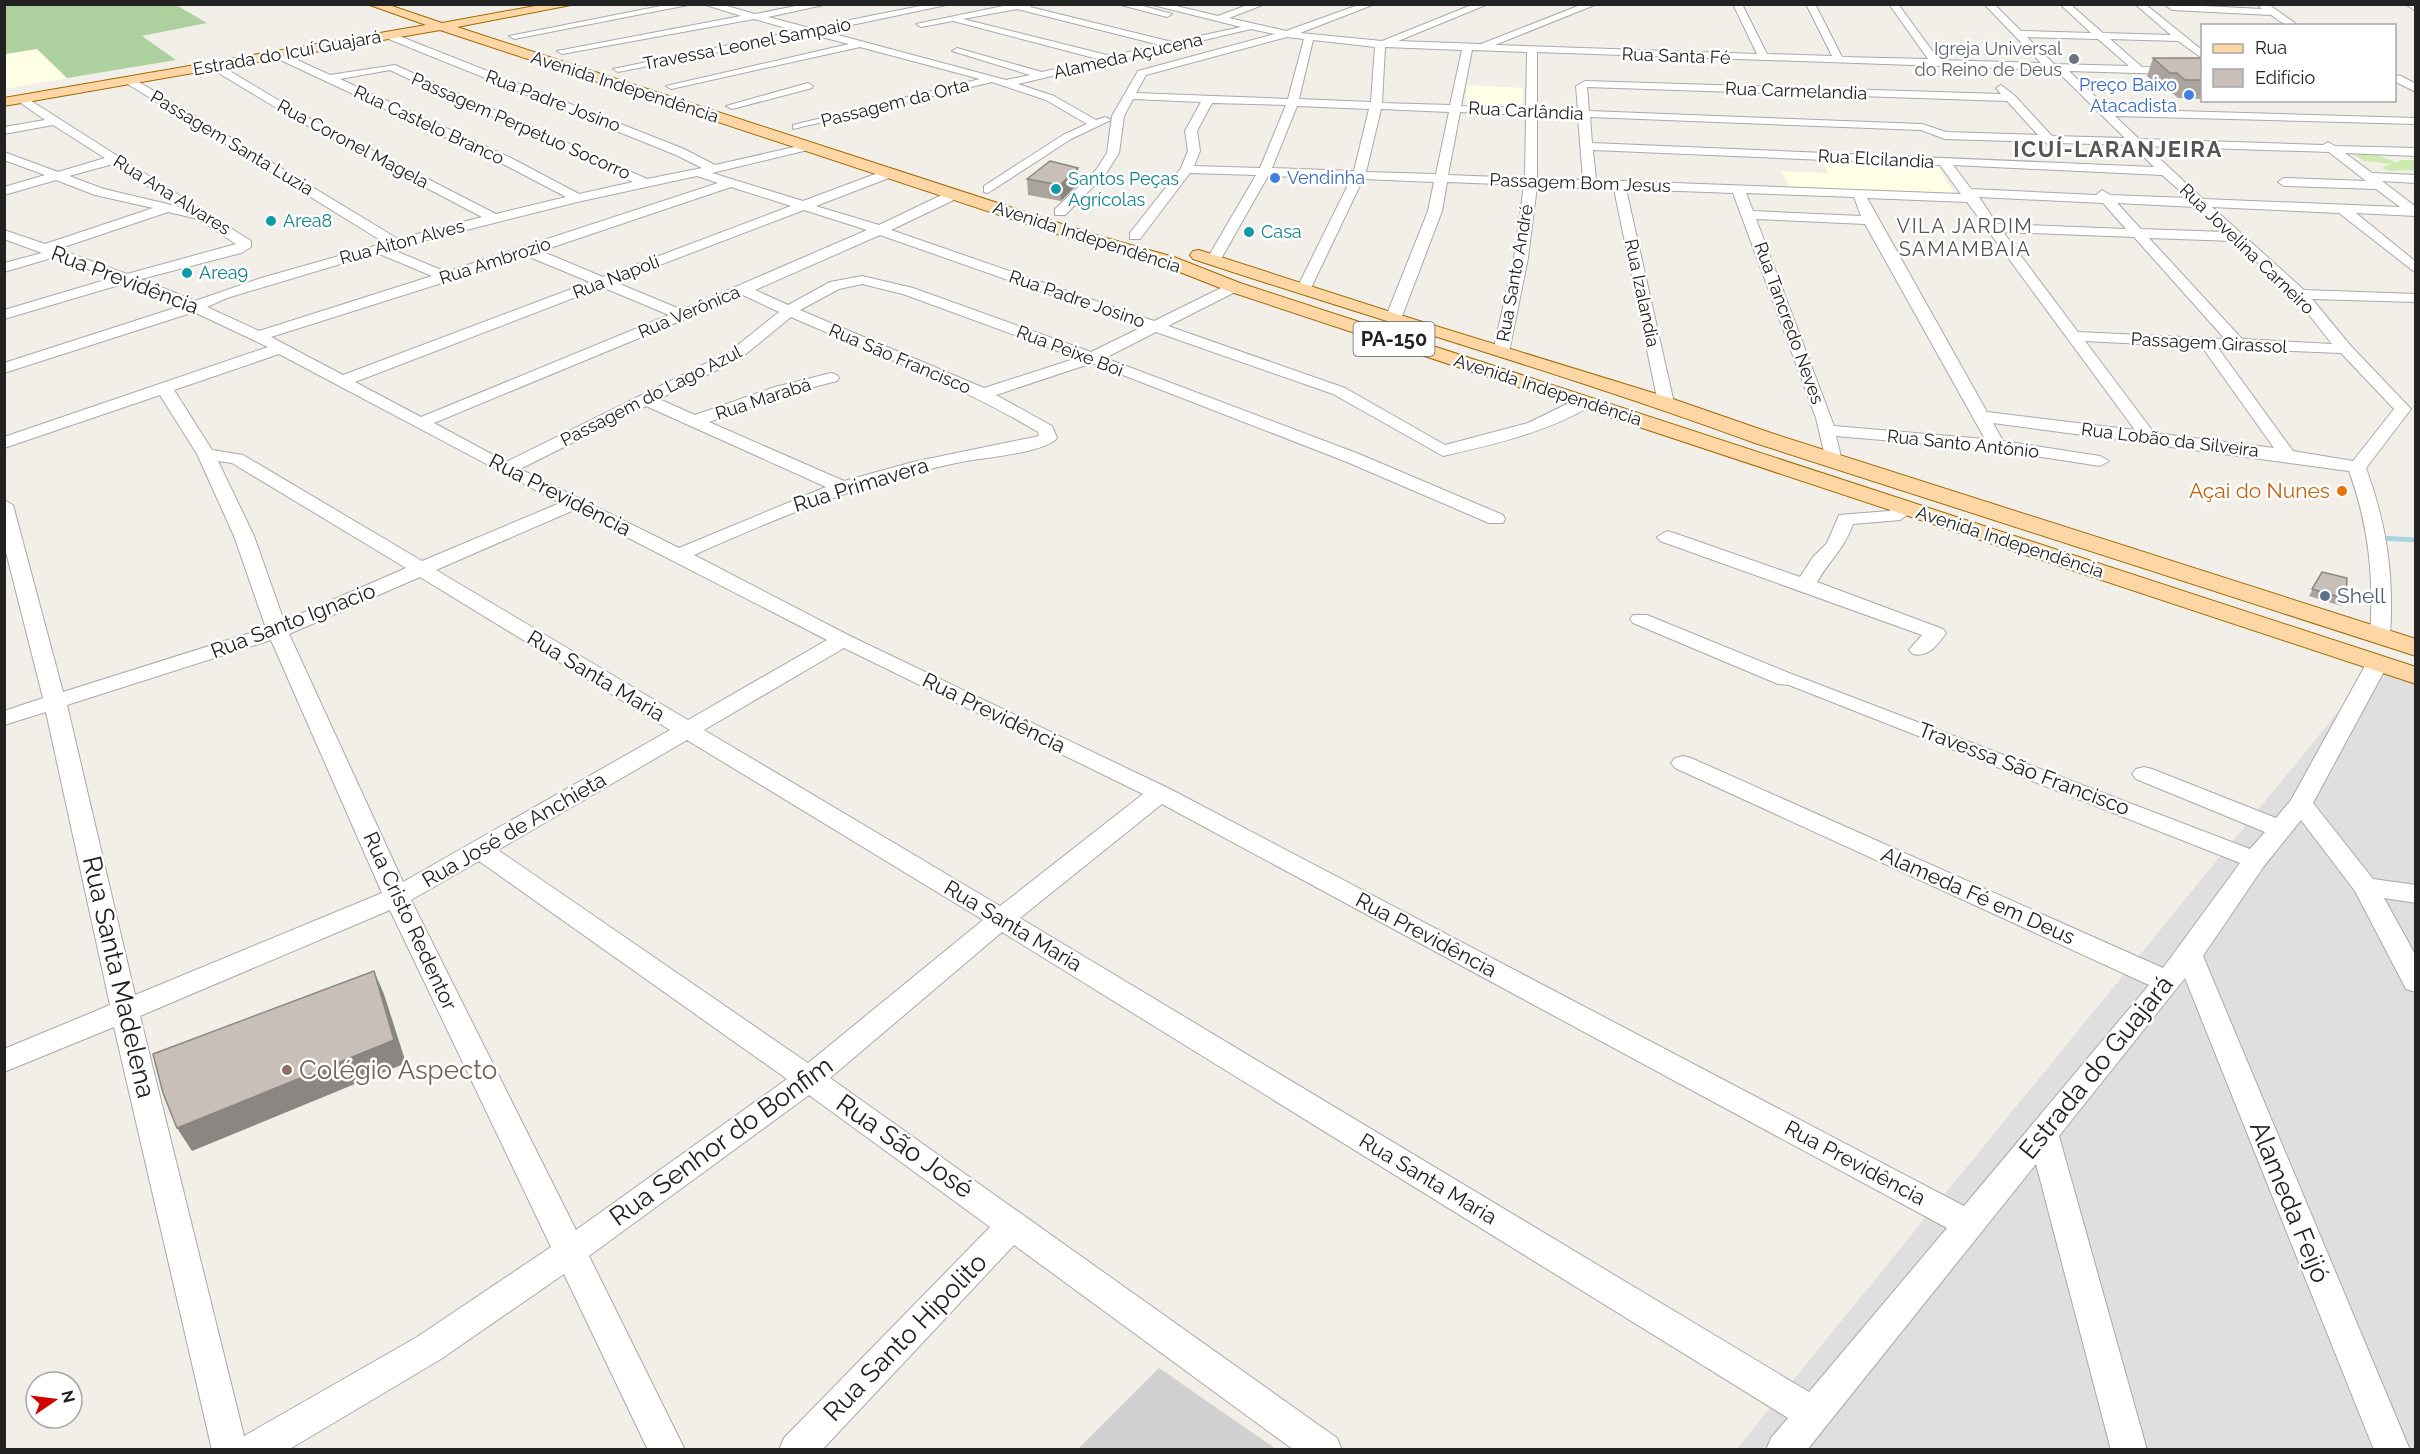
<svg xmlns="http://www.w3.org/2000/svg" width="2420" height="1454" font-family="Raleway,sans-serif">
<rect width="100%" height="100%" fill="#f2efe9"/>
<path fill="#e0dfdf" d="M 2377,664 L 2415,676 L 2415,1449 L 1736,1450 Z"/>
<path fill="#ffffe5" d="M 37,49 L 67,78 L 5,89 L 5,54 Z
M 1467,85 L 1523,88 L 1522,108 L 1466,105 Z
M 1821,159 L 1935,163 L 1955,194 L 1790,187 L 1781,171 L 1828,173 Z"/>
<path fill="#d0d0d0" d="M 1159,1368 L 1276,1449 L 1078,1449 Z"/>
<path fill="#cdebb0" d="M 2350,152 L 2374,153 L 2397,163 L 2400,160 L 2415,160 L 2415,170 L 2390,171 L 2382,168 L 2391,164 L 2364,161 Z"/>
<path fill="#add19e" d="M 5,4 L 176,5 L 207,23 L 142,36 L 176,60 L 67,78 L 37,49 L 5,54 Z"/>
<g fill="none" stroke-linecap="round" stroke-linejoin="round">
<path stroke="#aad3df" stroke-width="5" d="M 2379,538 L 2416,540"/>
<g stroke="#a9a9a9" stroke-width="2">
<path id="minor" d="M 671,4 L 693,4 L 514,39 L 509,36 Z
M 703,4 L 720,4 L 755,14 L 806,4 L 828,4 L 768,17 L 810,28 L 930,4 L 951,4 L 823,31 L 1006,80 L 1030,75 L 952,51 L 957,48 L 1042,72 L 1098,59 L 953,21 L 921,27 L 916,24 L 1013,4 L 1035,4 L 1030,7 L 1172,42 L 1241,27 L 1149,4 L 1168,4 L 1218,16 L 1250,4 L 1265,4 L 1229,18 L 1286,31 L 1361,4 L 1375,4 L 1300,33 L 1382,41 L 1474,4 L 1488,4 L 1398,41 L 1481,44 L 1583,4 L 1597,4 L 1495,45 L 1757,54 L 1733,4 L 1742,4 L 1767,54 L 1832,56 L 1806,4 L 1815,4 L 1842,57 L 1928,59 L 1889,4 L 1898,4 L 1939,60 L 2041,63 L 1984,4 L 1994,4 L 2021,31 L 2091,33 L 2060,4 L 2070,4 L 2103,33 L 2171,35 L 2135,4 L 2145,4 L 2202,50 L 2202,58 L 2178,41 L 2110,39 L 2142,67 L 2202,69 L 2202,75 L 2069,71 L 2108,109 L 2416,118 L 2416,124 L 2115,116 L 2139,139 L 2323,145 L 2328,142 L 2335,146 L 2416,148 L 2416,156 L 2345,153 L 2372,173 L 2416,175 L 2416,183 L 2382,181 L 2416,207 L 2416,216 L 2356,213 L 2416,262 L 2416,273 L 2339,213 L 2212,207 L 2304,290 L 2416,294 L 2416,302 L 2312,299 L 2350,345 L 2411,409 L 2366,468 C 2387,525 2394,576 2390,636 L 2387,640 L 2373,640 L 2370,636 C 2374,577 2369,526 2349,471 L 1993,423 L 2003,441 L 2100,456 L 2109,461 L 2100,466 L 1997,450 L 1836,436 L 1842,461 L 1833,466 L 1827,465 L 1816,418 L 1733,193 L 1626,189 L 1674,403 L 1666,408 L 1658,403 L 1614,189 L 1537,186 L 1528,258 L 1509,352 L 1501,357 L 1493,352 L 1514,258 L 1524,185 L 1447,182 L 1442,211 L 1401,319 L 1393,324 L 1385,319 L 1428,211 L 1434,182 L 1363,179 L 1311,288 L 1304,292 L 1297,288 L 1351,179 L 1268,176 L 1221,259 L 1214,263 L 1207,259 L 1256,175 L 1190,173 L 1140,239 L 1130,239 L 1130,233 L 1181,168 L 1188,151 L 1185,131 L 1201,102 L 1133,99 L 1124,116 L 1119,153 L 1105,175 L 1065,215 L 1055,215 L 1055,209 L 1096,170 L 1107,153 L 1112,116 L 1138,71 L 1275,34 L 1251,29 L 1018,84 L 1054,96 L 1096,120 L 1105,117 L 1111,120 L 1071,139 L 988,193 L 984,192 L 984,186 L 1063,135 L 1087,124 L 1046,100 L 992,82 L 793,129 L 793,125 L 980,79 L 860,47 L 671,89 L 666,86 L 849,44 L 810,34 L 618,72 L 613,69 L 797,31 L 754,19 L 562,54 L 557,51 L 741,16 ZM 1017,9 L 1160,45 L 1111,56 L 963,19 ZM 1287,37 L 1304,39 L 1288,99 L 1136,93 L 1146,75 ZM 2027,37 L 2098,39 L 2129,66 L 2054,64 ZM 1313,40 L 1375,47 L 1371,102 L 1299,99 ZM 1385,47 L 1462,50 L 1450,105 L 1382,103 ZM 1472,50 L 1527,52 L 1526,108 L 1461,106 ZM 1537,52 L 2056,70 L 2125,138 L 2052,136 L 2015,96 L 2001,85 L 1996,88 L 2001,94 L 1585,81 L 1576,86 L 1578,110 L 1537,109 ZM 1587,87 L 2007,101 L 2038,135 L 1946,132 L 1922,124 L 1589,111 ZM 1212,103 L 1286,105 L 1260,168 L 1194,166 L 1200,151 L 1197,131 ZM 1297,106 L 1369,109 L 1354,171 L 1272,168 ZM 1381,109 L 1449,112 L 1436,174 L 1366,172 ZM 1460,112 L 1526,115 L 1525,178 L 1448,175 ZM 1537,115 L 1578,117 L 1583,180 L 1537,178 ZM 1590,117 L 1921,130 L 1945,139 L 2045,142 L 2054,149 L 2058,148 L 2058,143 L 2132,145 L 2154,167 L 1592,143 ZM 2146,146 L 2329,152 L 2366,181 L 2284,178 L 2278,182 L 2284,186 L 2376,189 L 2400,207 L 2203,199 ZM 1593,150 L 1940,165 L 1961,194 L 1596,180 ZM 1953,165 L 2162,175 L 2188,198 L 2110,195 L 2102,190 L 2096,195 L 1971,189 ZM 1746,193 L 1854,197 L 1861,216 L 1753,211 ZM 1979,197 L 2103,203 L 2126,229 L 1997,224 ZM 1867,198 L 1967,202 L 2135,430 L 1987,412 ZM 2117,203 L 2196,207 L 2225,232 L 2141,229 ZM 1756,219 L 1865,224 L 1985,439 L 1834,426 ZM 2003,232 L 2134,237 L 2225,339 L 2078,332 ZM 2149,238 L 2234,241 L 2295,297 L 2332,344 L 2242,339 ZM 2085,341 L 2202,347 L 2274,448 L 2154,433 ZM 2218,348 L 2341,353 L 2394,409 L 2353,461 L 2293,451 Z
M 1117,4 L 1136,4 L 1172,14 L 1167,17 Z
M 2164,4 L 2262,9 L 2257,4 L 2268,4 L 2299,26 L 2287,26 L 2271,15 L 2172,10 Z
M 2405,4 L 2416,4 L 2416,11 Z
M 386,34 L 394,34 L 684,149 L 715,165 L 812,143 L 812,149 L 712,173 L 803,201 L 886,170 L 894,170 L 894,176 L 816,206 L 879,225 L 950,191 L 960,191 L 960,197 L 891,230 L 1154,321 L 1229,284 L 1239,284 L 1241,287 L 1239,290 L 1168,326 L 1345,388 L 1445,445 L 1528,423 L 1579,398 L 1591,398 L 1593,402 L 1591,406 C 1545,433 1494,444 1443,456 L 1333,394 L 1156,332 L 1105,358 L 1359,454 L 1503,515 L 1505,519 L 1503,523 L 1489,523 L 1347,462 L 1092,363 L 996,395 L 1052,426 L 1057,438 C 1046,453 980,458 961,462 C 867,481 781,516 694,555 L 850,636 L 1168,788 L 1964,1206 L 2149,985 L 1675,768 L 1671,763 L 1675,758 L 1683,756 L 1691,758 L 2163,968 L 2240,863 L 1789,685 L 1778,684 L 1633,623 L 1630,619 L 1633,615 L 1647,615 L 1789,673 L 2250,849 L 2265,832 L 2136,779 L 2132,774 L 2136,769 L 2144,767 L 2152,769 L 2276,818 L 2291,800 L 2366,664 L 2369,659 L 2385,659 L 2388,664 L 2313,803 L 2373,879 L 2416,885 L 2416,903 L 2384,898 L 2416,956 L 2416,992 L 2406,989 L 2355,891 L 2301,820 L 2264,866 L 2203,956 L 2410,1450 L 2374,1450 L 2185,978 L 2059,1136 L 2147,1450 L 2111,1450 L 2036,1164 L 1807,1450 L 1766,1450 L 1771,1438 L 1788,1418 L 1002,932 L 830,1078 L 1337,1438 L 1342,1450 L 1294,1450 L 1014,1245 L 822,1450 L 779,1450 L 784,1438 L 990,1227 L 809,1095 L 589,1256 L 685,1450 L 648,1450 L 564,1274 L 441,1359 L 288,1450 L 212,1450 L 114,1027 L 4,1072 L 4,1049 L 110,1005 L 46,712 L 4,725 L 4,711 L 43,698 L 4,544 L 4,500 L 13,505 L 63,692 L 266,628 L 234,536 L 197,454 L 160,395 L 4,448 L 4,437 L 268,347 L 194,312 L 4,373 L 4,363 L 181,306 L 126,283 L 4,319 L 4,310 L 112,278 L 55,257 L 4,272 L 4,263 L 42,253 L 4,239 L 4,230 L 45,244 L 153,208 L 95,195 L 56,180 L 4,195 L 4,187 L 45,175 L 4,160 L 4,152 L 58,172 L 105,158 L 53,125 L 4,134 L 4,127 L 45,120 L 15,99 L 25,97 L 251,241 L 251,247 L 241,253 L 141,279 L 195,301 L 261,278 L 385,243 L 126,83 L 126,79 L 134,79 L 398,239 L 482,217 L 295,119 L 210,68 L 210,64 L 218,64 L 303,115 L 496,214 L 566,197 L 505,165 L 274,57 L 274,53 L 282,53 L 330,75 L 395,65 L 647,179 L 702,168 L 676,155 L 386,38 ZM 390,70 C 470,108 553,142 633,182 L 579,194 L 513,159 L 340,79 ZM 113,164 L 180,207 L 104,189 L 69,176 ZM 697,176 L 718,183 L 446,272 L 391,249 L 577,202 ZM 731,187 L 791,206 L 603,277 L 541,251 ZM 804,210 L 867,230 L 682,310 L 615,282 ZM 168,212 L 198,219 L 236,244 L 127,274 L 58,249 ZM 880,235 L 1142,327 L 1091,352 L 913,288 L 862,276 L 830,282 L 788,305 L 755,290 ZM 377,253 L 432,276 L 259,331 L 207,307 L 227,298 ZM 527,256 L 590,282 L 343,375 L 271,337 ZM 862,284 L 903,294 L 1077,358 L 984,388 L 800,310 L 839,289 ZM 602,287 L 669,315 L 421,417 L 355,382 ZM 743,295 L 779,312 L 729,352 L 506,462 L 434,423 ZM 791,317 C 875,354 960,385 1038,432 L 1039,436 L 913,462 L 844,481 L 709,422 L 786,394 L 837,381 L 839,378 L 837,375 L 831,373 L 775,387 L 695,415 L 659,399 L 741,358 ZM 279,354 L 560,503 L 422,561 L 243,455 L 212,450 L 174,390 ZM 646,406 L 826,487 L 679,548 L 520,469 ZM 218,461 L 232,463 L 406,568 L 284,621 L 254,536 ZM 574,510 L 827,640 L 688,720 L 436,570 ZM 420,577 L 670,730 L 403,882 L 289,634 ZM 271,640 L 382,893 L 135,995 L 67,705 ZM 844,648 L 1143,794 L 1000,906 L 704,730 ZM 687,740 L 983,920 L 808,1063 L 498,850 ZM 1162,804 L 1947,1228 L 1809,1392 L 1020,918 ZM 479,861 L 787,1079 L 576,1230 L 411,900 ZM 390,910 L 551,1247 L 417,1337 L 244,1436 L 140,1016 Z
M 2394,75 L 2401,76 L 2416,84 L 2416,92 L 2394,81 Z
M 808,83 L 813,86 L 812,88 L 732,109 L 726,106 Z
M 1908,502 L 1917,508 L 1900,520 L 1853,524 C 1844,549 1830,560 1817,582 L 1943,629 L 1946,633 C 1938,645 1928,658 1913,654 L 1909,650 L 1922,635 L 1660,541 L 1657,537 L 1667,531 L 1674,533 L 1800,577 L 1813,557 L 1827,543 L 1839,515 L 1889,511 Z"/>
</g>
<g stroke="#a06b00" stroke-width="2">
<path id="major" d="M 367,4 L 386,4 L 442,23 L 546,4 L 576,4 L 457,27 L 1099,236 L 1174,257 L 1240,283 L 2416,667 L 2416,684 L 1228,291 L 1162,265 L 1087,244 L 440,30 L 4,106 L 4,98 L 426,25 Z
M 1199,250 L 1400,315 L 1673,399 L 1771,433 L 2416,639 L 2416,656 L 1755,443 C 1570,375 1380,321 1193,259 L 1190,255 L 1193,251 Z"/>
</g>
<use href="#minor" fill="#fff" fill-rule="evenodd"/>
<use href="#major" fill="#fcd6a4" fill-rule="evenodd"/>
</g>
<path fill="#aba49e" d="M 2153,58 L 2202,58 L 2202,99 L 2178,98 L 2170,91 L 2164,91 L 2147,76 Z
M 1078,168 L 1079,183 L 1061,201 L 1028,195 L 1027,179 Z
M 2322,572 L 2346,599 L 2342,606 L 2309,596 Z"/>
<path fill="#8b8681" d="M 1078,168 L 1079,183 L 1061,201 L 1060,185 Z
M 374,971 L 384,994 L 406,1063 L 192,1151 L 177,1128 Z"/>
<path fill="#c7bfb8" stroke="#8b8681" stroke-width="1.5" d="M 2153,58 L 2202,58 L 2202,80 L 2185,80 L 2177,73 L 2170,73 Z
M 1050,161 L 1078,168 L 1060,185 L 1027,179 Z
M 2322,572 L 2347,578 L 2346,599 L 2312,589 Z
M 374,971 L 394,1040 L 177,1128 L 163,1093 L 153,1054 Z"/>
<circle fill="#6b7280" stroke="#fff" stroke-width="2" cx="2074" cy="59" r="6"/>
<g fill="#3f7fe0" stroke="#fff" stroke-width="2">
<circle cx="2189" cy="95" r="6"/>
<circle cx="1275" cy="178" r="6"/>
</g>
<g fill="#0f9aa8" stroke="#fff" stroke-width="2">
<circle cx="1056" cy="189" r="6"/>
<circle cx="271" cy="221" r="6"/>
<circle cx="1249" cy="232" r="6"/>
<circle cx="187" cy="273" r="6"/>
</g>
<circle fill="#e8710a" stroke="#fff" stroke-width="2" cx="2342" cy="491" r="6"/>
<circle fill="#5c6f8a" stroke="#fff" stroke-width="2" cx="2325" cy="596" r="6"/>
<circle fill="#8d6e63" stroke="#fff" stroke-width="2" cx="287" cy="1070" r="6"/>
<g text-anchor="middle" stroke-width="5" stroke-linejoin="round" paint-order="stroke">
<g font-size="18" fill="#222" stroke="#fff">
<text transform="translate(747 44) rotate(-11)" y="6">Travessa Leonel Sampaio</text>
<text transform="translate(287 53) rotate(-10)" y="6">Estrada do Icuí Guajará</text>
<text transform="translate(1128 56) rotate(-13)" y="6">Alameda Açucena</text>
<text transform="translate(1676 56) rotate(2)" y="6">Rua Santa Fé</text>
<text transform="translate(625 87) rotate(18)" y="6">Avenida Independência</text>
<text transform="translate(1796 91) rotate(2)" y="6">Rua Carmelandia</text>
<text transform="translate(553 101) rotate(21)" y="6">Rua Padre Josino</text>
<text transform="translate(895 103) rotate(-14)" y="6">Passagem da Orta</text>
<text transform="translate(1526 111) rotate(3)" y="6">Rua Carlândia</text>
<text transform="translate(429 125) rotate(25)" y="6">Rua Castelo Branco</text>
<text transform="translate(521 126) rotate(24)" y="6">Passagem Perpetuo Socorro</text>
<text transform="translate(232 143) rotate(31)" y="6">Passagem Santa Luzia</text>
<text transform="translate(353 144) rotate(28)" y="6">Rua Coronel Magela</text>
<text transform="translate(1876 159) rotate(3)" y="6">Rua Elcilandia</text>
<text transform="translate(1580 183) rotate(2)" y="6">Passagem Bom Jesus</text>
<text transform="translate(172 195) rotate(32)" y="6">Rua Ana Alvares</text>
<text transform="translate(1087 237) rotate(18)" y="6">Avenida Independência</text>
<text transform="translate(402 242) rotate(-15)" y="6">Rua Aiton Alves</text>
<text transform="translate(2247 249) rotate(44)" y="6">Rua Jovelina Carneiro</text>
<text transform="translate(495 261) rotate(-18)" y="6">Rua Ambrozio</text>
<text transform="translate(1515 273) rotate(-80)" y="6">Rua Santo André</text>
<text transform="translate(616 277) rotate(-21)" y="6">Rua Napoli</text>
<text transform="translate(1642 293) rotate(78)" y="6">Rua Izalandia</text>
<text transform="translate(1077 299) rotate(19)" y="6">Rua Padre Josino</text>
<text transform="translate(689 312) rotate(-23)" y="6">Rua Verônica</text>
<text transform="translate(1789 323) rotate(70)" y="6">Rua Tancredo Neves</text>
<text transform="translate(2209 343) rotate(3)" y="6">Passagem Girassol</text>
<text transform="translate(1070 351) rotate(21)" y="6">Rua Peixe Boi</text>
<text transform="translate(900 359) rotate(23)" y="6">Rua São Francisco</text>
<text transform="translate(1548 390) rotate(18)" y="6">Avenida Independência</text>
<text transform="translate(651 396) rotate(-27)" y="6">Passagem do Lago Azul</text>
<text transform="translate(763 399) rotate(-18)" y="6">Rua Marabá</text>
<text transform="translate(2170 440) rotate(7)" y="6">Rua Lobão da Silveira</text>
<text transform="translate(1963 444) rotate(6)" y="6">Rua Santo Antônio</text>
<text transform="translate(2010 542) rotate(18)" y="6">Avenida Independência</text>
</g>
<g font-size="18" fill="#5b616d" stroke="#fff" text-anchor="end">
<text x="2062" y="55">Igreja Universal<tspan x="2062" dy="21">do Reino de Deus</tspan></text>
</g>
<g font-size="18" fill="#366cbe" stroke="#fff" text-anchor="end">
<text x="2177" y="91">Preço Baixo<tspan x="2177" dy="21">Atacadista</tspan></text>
<text x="1287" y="184" text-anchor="start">Vendinha</text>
</g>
<g font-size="18" fill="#0d838f" stroke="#fff" text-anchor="start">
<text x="1068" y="185">Santos Peças<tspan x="1068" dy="21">Agrícolas</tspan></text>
<text x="283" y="227">Area8</text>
<text x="1261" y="238">Casa</text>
<text x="199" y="279">Area9</text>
</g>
<g font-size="20" letter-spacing="1.5" fill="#555" stroke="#fff">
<text x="1965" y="233">VILA JARDIM<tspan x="1965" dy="23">SAMAMBAIA</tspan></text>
</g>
<rect fill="#fff" stroke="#646464" stroke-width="1.5" x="1353.5" y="322" width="81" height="34" rx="4.5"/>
<g font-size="20" font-weight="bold" fill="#222">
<text x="1394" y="346">PA-150</text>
</g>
<g font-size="21" fill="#222" stroke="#fff">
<text transform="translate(125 280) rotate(21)" y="7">Rua Previdência</text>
<text transform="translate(861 485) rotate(-17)" y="7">Rua Primavera</text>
<text transform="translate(560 495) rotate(27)" y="7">Rua Previdência</text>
<text transform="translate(293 621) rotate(-21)" y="7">Rua Santo Ignacio</text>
<text transform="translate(596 676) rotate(31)" y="7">Rua Santa Maria</text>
<text transform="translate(994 713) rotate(26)" y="7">Rua Previdência</text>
<text transform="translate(2024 769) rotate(21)" y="7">Travessa São Francisco</text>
<text transform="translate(514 830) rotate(-30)" y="7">Rua José de Anchieta</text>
<text transform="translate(1978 896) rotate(24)" y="7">Alameda Fé em Deus</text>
<text transform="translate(410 921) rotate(65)" y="7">Rua Cristo Redentor</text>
<text transform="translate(1013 926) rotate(31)" y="7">Rua Santa Maria</text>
<text transform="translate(1426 935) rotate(28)" y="7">Rua Previdência</text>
<text transform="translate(1855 1163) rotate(28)" y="7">Rua Previdência</text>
<text transform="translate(1428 1179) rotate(31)" y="7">Rua Santa Maria</text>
</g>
<g font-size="21" fill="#c56008" stroke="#fff" text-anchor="end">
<text x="2330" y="498">Açai do Nunes</text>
</g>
<g font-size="21" fill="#4e5e75" stroke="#fff" text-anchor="start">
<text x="2337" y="603">Shell</text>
</g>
<g font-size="22" font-weight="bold" letter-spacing="1.5" fill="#555" stroke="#fff">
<text x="2118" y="157">ICUÍ-LARANJEIRA</text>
</g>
<g font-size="26" fill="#222" stroke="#fff">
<text transform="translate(119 977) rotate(77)" y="9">Rua Santa Madelena</text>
<text transform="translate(2096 1067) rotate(-51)" y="9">Estrada do Guajará</text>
<text transform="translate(721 1141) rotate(-36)" y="9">Rua Senhor do Bonfim</text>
<text transform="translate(905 1146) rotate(35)" y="9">Rua São José</text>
<text transform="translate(2290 1202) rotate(68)" y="9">Alameda Feijó</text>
<text transform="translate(905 1337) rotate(-46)" y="9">Rua Santo Hipolito</text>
</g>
<g font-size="26" fill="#785e54" stroke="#fff" text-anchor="start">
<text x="299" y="1079">Colégio Aspecto</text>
</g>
</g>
<rect width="2420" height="1454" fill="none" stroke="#222222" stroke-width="12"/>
<rect x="2201" y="24" width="195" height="78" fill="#ffffff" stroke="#a7a7a7" stroke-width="1.5"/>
<rect x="2213" y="44" width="30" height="9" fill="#fcd6a4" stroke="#a7a7a7" stroke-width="1.5"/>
<text x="2255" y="54" font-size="18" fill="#222222">Rua</text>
<rect x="2213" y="69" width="30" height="18" fill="#c7bfb8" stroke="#a7a7a7" stroke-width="1.5"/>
<text x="2255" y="84" font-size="18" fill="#222222">Edifício</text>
<g transform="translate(54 1400) rotate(76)"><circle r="28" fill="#ffffff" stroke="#a7a7a7" stroke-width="1.5"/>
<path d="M0-4.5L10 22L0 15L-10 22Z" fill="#d40000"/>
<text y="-9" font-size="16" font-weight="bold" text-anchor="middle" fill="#222222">N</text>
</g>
</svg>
